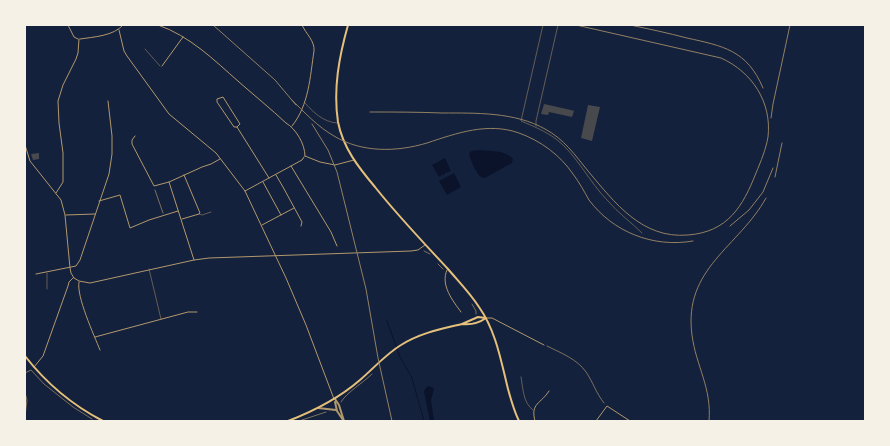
<svg xmlns="http://www.w3.org/2000/svg" width="890" height="446" font-family="'Source Sans 3',sans-serif">
<rect width="100%" height="100%" fill="#14213d"/>
<path fill="#0b132b" d="M 478,150 C 489,151 506,150 513,159 L 512,163 L 485,178 C 483,178 482,178 481,177 C 477,175 470,159 469,154 L 471,151 Z
M 445,158 L 451,171 L 446,173 L 445,172 L 445,174 L 443,175 L 442,174 L 441,176 L 439,177 L 432,165 Z
M 454,173 L 461,187 L 447,195 L 439,181 Z
M 428,386 L 432,387 L 434,389 L 431,400 L 434,421 L 430,421 L 424,392 L 425,389 Z"/>
<g fill="none" stroke-linecap="round" stroke-linejoin="round">
<path stroke="#0b132b" stroke-width="1" d="M 387,321 L 400,357 L 412,378 L 424,421"/>
</g>
<path fill="#48494c" d="M 544,104 L 571,110 L 574,111 L 572,117 L 549,112 L 548,115 L 541,114 Z
M 588,105 L 600,107 L 592,141 L 581,138 Z
M 39,153 L 39,159 L 33,160 L 31,154 Z"/>
<g fill="none" stroke-linecap="round" stroke-linejoin="round">
<path stroke="#e5c07b" stroke-width="0.5" d="M 155,190 L 163,213
M 424,251 L 430,254
M 438,264 L 443,269
M 472,304 L 476,311 L 476,314
M 547,346 C 561,353 577,359 586,372 C 593,382 596,393 604,403
M 25,373 L 31,370 L 44,384 L 73,407 L 92,419
M 25,393 L 27,400 L 25,416
M 341,402 C 347,392 363,383 372,374
M 299,421 L 326,412"/>
<path stroke="#b1986c" stroke-width="0.5" d="M 543,25 L 521,121 C 533,126 545,131 556,139 C 577,155 589,182 608,201 C 618,213 631,222 642,233
M 145,49 L 160,66
M 305,103 C 313,112 323,122 337,123
M 536,126 L 536,121 L 558,25
M 199,214 L 202,215 L 211,212
M 149,269 L 161,319
M 47,273 L 47,289
M 521,377 C 523,388 523,403 533,410"/>
<path stroke="#b1986c" stroke-width="1" d="M 68,25 L 74,37 L 78,39
M 158,25 C 190,36 214,60 239,82 C 255,96 271,109 286,123 C 296,129 305,144 305,156
M 119,30 L 124,51 L 127,56 L 169,114 L 216,153 L 245,191 L 286,278 L 306,325 L 334,399
M 80,39 C 93,37 114,36 123,25
M 25,41 L 25,25
M 162,66 L 183,37
M 292,126 C 309,105 310,77 314,51 C 315,41 306,34 302,25
M 237,127 L 240,124 L 223,97 L 217,99 L 217,102 L 234,127 L 237,127 L 269,178
M 135,136 L 132,140 L 132,144 L 154,186 L 169,182 L 202,167 L 211,164 L 220,159
M 25,145 L 30,161 L 61,200 L 65,215 L 70,268 L 71,273 L 74,278
M 305,156 L 320,162 L 335,165 L 354,160
M 291,166 L 331,232 L 337,246
M 276,175 L 283,187 L 302,222 L 301,226
M 169,182 L 194,260
M 263,182 L 281,215
M 245,191 L 291,166 L 302,160 L 304,157
M 56,193 L 63,182 L 63,153 L 59,123 L 58,101 L 63,85 L 76,59 L 78,53 L 79,39
M 99,201 L 120,195 L 130,228 L 149,220 L 178,211
M 66,215 L 95,214
M 182,219 L 199,214 L 200,213 L 184,175
M 262,225 L 294,208
M 447,270 C 440,285 453,301 461,312
M 36,274 L 76,266 L 80,260 L 109,174 L 112,154 L 112,136 L 108,101
M 74,278 L 79,281 L 90,283 L 194,260 L 209,258 L 411,251 L 418,250 L 425,245
M 79,282 C 76,296 94,335 100,350
M 486,318 L 492,318 L 544,345
M 95,337 L 188,312 L 197,312
M 34,367 L 43,356 L 68,286 L 69,282 L 73,278
M 535,421 C 530,403 541,404 549,391
M 596,421 L 607,406 L 630,421"/>
<path stroke="#b1986c" stroke-width="2" d="M 335,399 L 339,405 L 344,421
M 335,402 L 337,411 L 343,420
M 318,408 L 336,410"/>
<path stroke="#e5c07b" stroke-width="2" d="M 348,25 C 339,57 333,89 338,122 C 343,148 359,168 375,187 C 398,216 423,242 448,269 C 459,282 470,293 479,307 C 496,331 501,361 508,389 C 511,400 514,411 519,421
M 462,324 L 478,317 L 486,318
M 25,356 C 46,383 72,405 103,421
M 288,421 C 314,411 338,399 360,380 C 374,368 386,354 401,345 C 420,333 441,329 462,324 C 471,325 479,323 486,318"/>
<path stroke="#918062" stroke-width="1" d="M 213,25 L 275,80 L 296,105
M 630,25 C 649,29 668,33 687,38 C 723,46 747,50 763,88
M 291,99 C 304,112 318,127 334,136 C 362,153 397,152 427,143 C 457,133 488,122 519,133 C 541,141 560,155 573,174 C 579,182 584,191 589,200 C 613,232 653,248 693,241
M 370,112 C 394,112 418,112 442,113 C 476,113 515,112 545,129 C 564,139 575,155 588,171 C 615,203 642,239 688,235 C 728,232 743,206 756,173 C 761,161 766,149 768,137 C 772,102 752,72 721,58 L 576,25
M 771,118 L 773,104 L 790,25
M 312,124 L 328,150 L 337,172 L 366,289 L 378,358 L 392,421
M 775,177 L 782,143
M 730,226 L 749,210 L 763,192 L 773,168
M 709,421 C 712,388 696,366 692,335 C 683,268 739,247 766,198"/>
</g>
<rect width="890" height="446" fill="none" stroke="#f6f1e7" stroke-width="52"/>
</svg>
